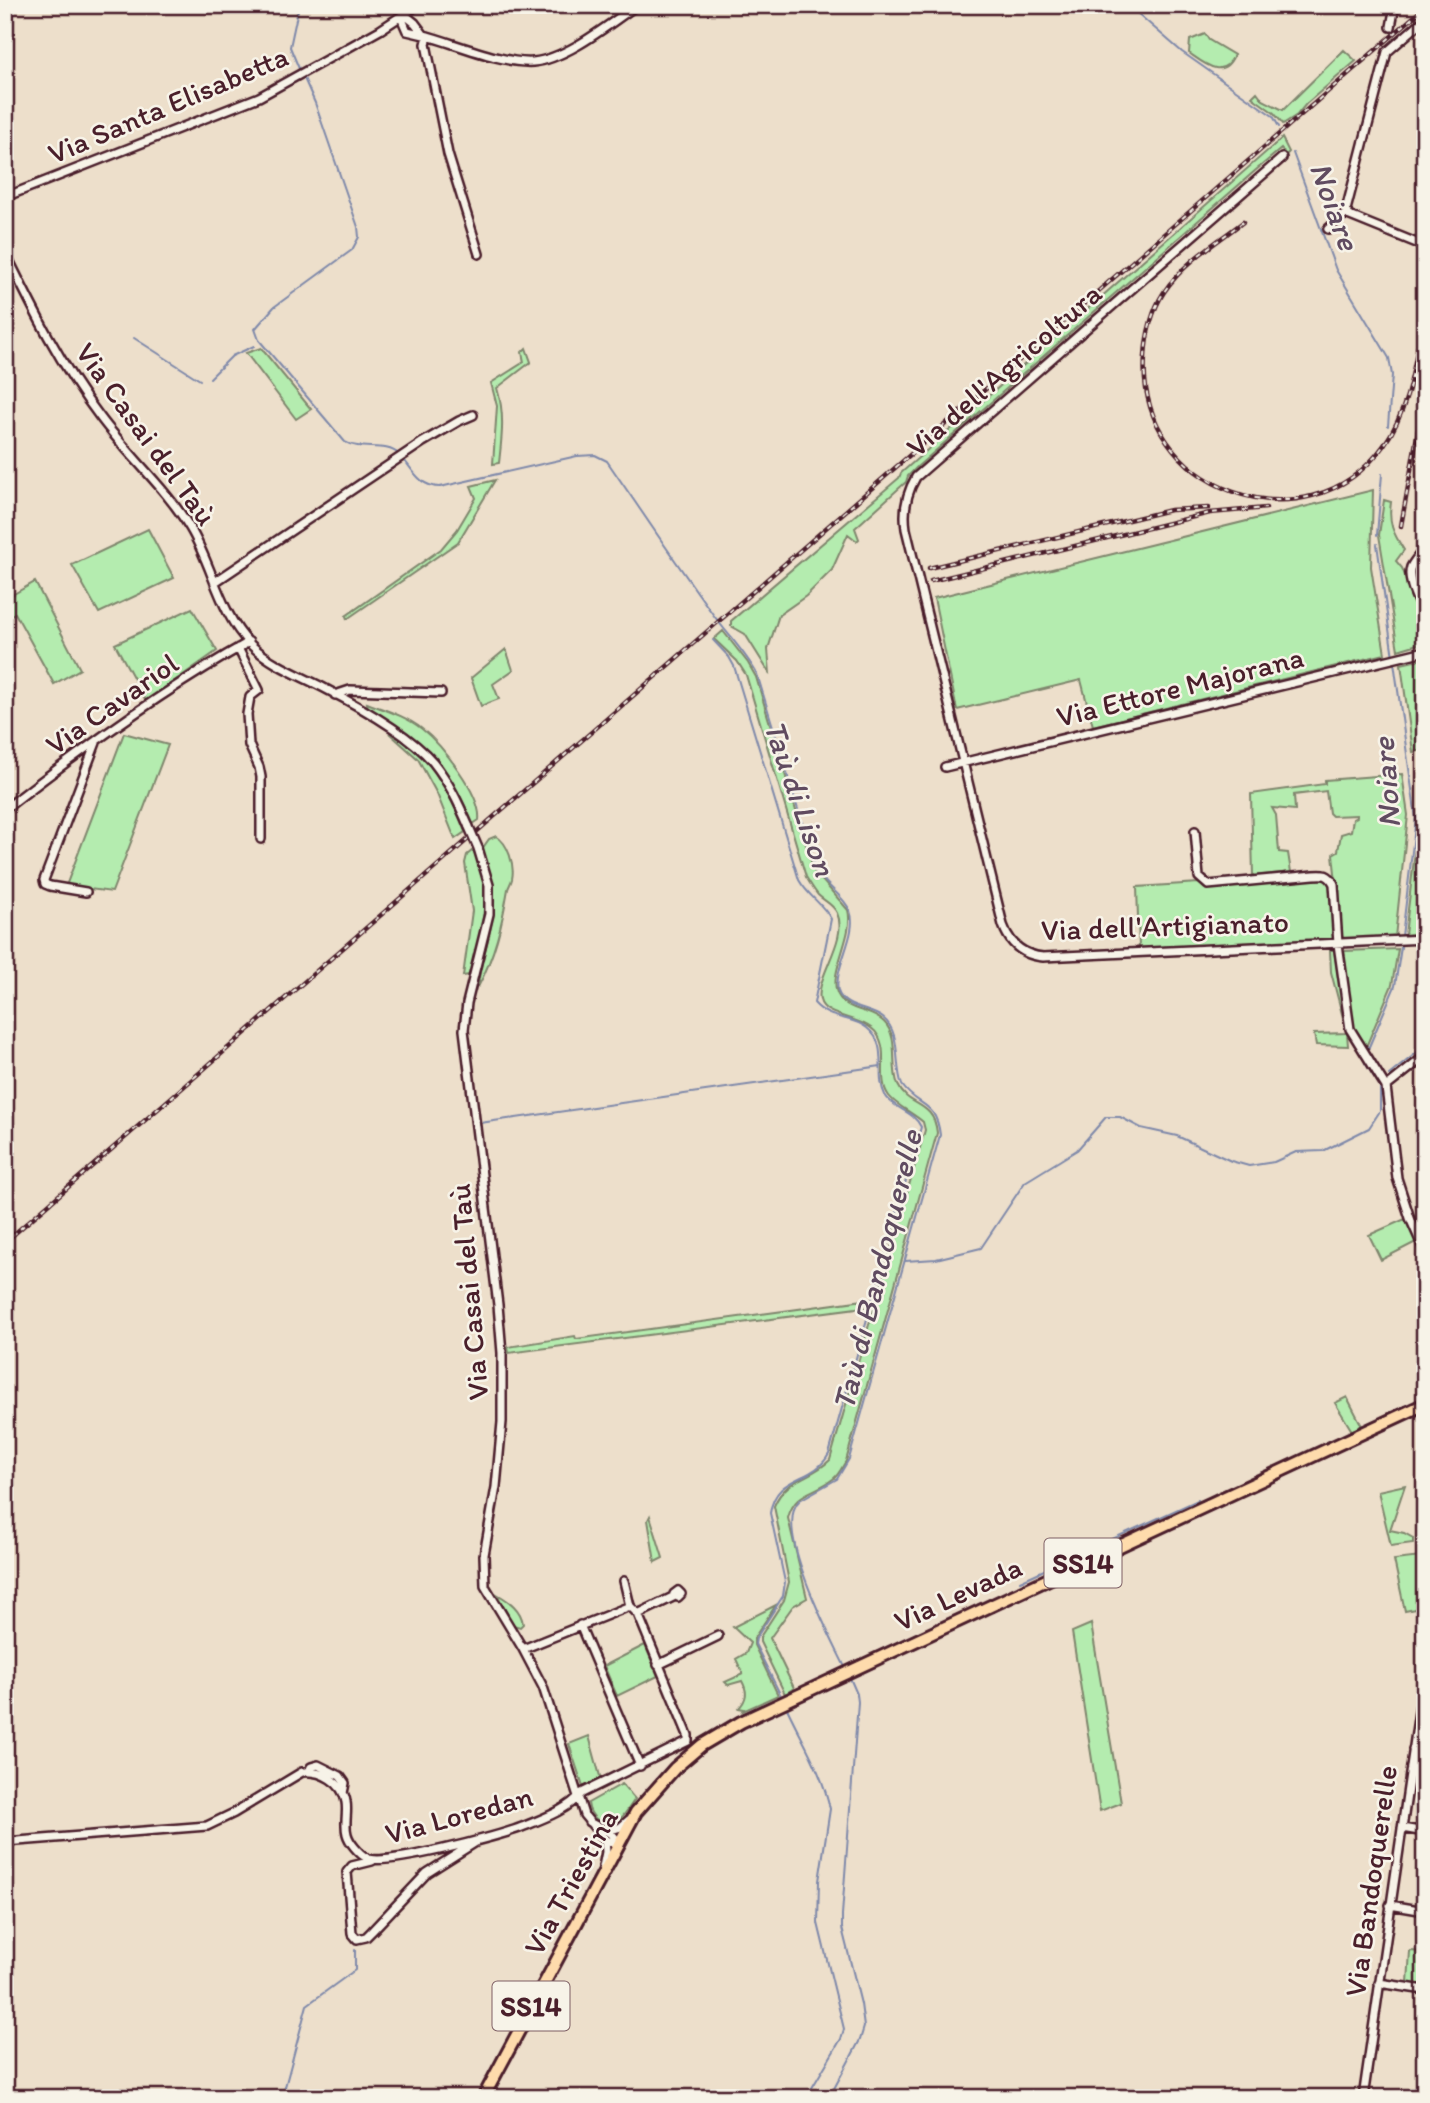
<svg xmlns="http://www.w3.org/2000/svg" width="1430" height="2103" font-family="Itim,sans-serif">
<rect width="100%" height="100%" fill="#eddfcb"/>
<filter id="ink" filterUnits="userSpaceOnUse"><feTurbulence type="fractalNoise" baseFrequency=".0143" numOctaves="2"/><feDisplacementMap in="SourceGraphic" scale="14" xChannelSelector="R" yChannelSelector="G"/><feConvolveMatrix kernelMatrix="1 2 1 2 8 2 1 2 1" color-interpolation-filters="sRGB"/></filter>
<g filter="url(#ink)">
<path fill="#b4ecaf" stroke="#7f866d" stroke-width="2" d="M 1205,34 L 1209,40 L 1234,55 C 1223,80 1205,64 1189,53 L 1190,40 Z
M 1344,50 L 1356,61 L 1306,104 L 1297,115 L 1283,124 L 1274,113 L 1252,97 L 1257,92 L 1263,100 L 1283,110 Z
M 1282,138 L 1289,152 L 1286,155 L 1281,149 L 1256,170 L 917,467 L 908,476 L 906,482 L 855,528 L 859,539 L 857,541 L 848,534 L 832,570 L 806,596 L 779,615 L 768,649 L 770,674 L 745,634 L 731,626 L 731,621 L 899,478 L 901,473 Z
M 261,348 L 311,409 L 296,419 L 246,353 Z
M 526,348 L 531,362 L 497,388 C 505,414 502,436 499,463 L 493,464 L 497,406 L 491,383 L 524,362 L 522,352 Z
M 495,480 L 458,542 L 347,619 L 346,616 L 441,549 L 457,530 L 476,498 L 471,486 Z
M 1373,490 L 1371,567 L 1385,654 L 1093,726 L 1081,680 L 957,710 L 934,598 Z
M 1384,500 L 1391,502 C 1388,523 1393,533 1404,550 L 1396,561 L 1402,568 L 1425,628 L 1424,639 L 1418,644 L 1398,650 L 1379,535 Z
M 148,529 L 174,578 L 99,613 L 72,565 Z
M 35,582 L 80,669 L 54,684 L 15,613 L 5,618 L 5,599 Z
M 192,608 L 217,651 L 146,701 L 115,644 Z
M 723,631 L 748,663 L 756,677 L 814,871 L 848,910 C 855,935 827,974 838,995 C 847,1012 871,1009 884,1022 C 900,1038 890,1066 898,1085 C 908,1108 934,1100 937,1133 L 846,1461 C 842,1467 839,1475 833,1479 C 814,1494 795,1491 788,1518 L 807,1598 L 793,1606 L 770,1638 L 794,1688 L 785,1694 L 760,1642 L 760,1637 L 784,1600 L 789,1582 L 774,1506 C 785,1478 811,1479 830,1460 L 925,1130 L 923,1122 C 913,1113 897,1106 889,1096 C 876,1079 890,1052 877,1034 C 865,1016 824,1019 820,1000 C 815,977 849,939 837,913 C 833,904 824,901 818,895 C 813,889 810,883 806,877 L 746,675 L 737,661 L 714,639 Z
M 506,649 L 513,670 L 493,684 L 499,699 L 481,706 L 471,678 Z
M 1423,659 L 1425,660 L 1425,750 L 1413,752 L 1401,664 Z
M 367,703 C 385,710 406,716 422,729 C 441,744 482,795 479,820 L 473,824 C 447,762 425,741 368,709 Z
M 124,733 L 168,745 L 112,892 L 66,886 Z
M 389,733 C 423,741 454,801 465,832 L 455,839 L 437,794 L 418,759 Z
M 1402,774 L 1408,815 L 1395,937 L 1342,939 L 1333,854 L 1338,851 L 1341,834 L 1351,831 L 1353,819 L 1357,817 L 1357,815 L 1332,816 L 1329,813 L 1326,791 L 1294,795 L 1295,810 L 1272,808 L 1276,815 L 1279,852 L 1288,853 L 1291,872 L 1253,876 L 1251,794 L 1325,784 L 1325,780 Z
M 1425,817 L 1425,933 L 1405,935 L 1419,818 Z
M 496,836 C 508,843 515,865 512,879 C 511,883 509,886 508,889 C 502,924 495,955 478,987 C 480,959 493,932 494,904 C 495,885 487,866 482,849 L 489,839 Z
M 473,850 C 495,890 481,934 469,975 L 463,976 L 472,911 L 465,863 L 467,855 Z
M 1323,876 L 1331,884 L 1337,939 L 1139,948 L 1137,887 L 1199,883 L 1205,886 Z
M 1398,949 L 1392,985 L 1366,1047 L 1352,1026 L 1344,951 Z
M 1330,950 L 1334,950 L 1347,1033 L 1348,1046 L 1316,1045 L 1314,1034 L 1347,1033 L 1331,972 Z
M 1405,1219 L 1416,1242 L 1381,1260 L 1369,1235 Z
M 864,1300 L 864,1307 L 509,1353 L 508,1347 L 575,1336 L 576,1339 Z
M 1347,1397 L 1362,1426 L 1352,1431 L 1335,1403 Z
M 1405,1485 L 1390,1530 L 1404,1533 L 1413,1538 L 1413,1543 L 1391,1546 L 1378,1491 Z
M 650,1516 L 663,1558 L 655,1562 L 648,1520 Z
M 1421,1557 L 1425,1575 L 1425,1607 L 1405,1611 L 1394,1560 Z
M 497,1594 C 509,1601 521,1609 523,1624 L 520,1627 L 513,1625 Z
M 776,1605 L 754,1638 L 754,1645 L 778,1695 L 743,1711 L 744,1709 L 739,1708 C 747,1699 748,1692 742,1681 L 728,1685 L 725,1682 L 743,1674 L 736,1659 L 746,1653 L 750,1643 L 733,1627 Z
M 1091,1624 L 1121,1803 L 1100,1811 L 1072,1632 Z
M 645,1645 L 658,1676 L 617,1696 L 604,1666 Z
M 589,1736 L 601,1780 L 583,1787 L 569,1744 Z
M 622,1784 L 635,1799 C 630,1806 624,1817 617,1822 C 603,1831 589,1815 588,1803 Z
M 1410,1951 L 1425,1952 L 1423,1986 L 1408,1983 Z
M 1250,2090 L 1251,2090 L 1313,2098 L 1250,2098 Z"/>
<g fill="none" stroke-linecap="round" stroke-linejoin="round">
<path stroke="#7f89aa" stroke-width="2" d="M 299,5 L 290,47 L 300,71
M 1128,5 L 1182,52 L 1273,116 L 1279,127
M 303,76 L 315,103 L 358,227 L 359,237 L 352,250 L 274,307 L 255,329 L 259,340 L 345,442 C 362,452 385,441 400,455
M 1293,153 L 1336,270 L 1389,358 L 1392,375 L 1388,426
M 134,338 L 200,380
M 210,378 L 232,356 L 254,346
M 405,461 C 415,474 422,487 440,487 L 577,456 L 595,455 L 607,461 C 642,512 676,563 712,613 C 727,634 745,652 757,674 L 816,869 C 824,886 843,894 850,911 C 859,933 833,968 838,991 C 843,1009 871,1008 883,1018 C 902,1033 894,1065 902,1085 C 918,1108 936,1100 940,1135 L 849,1459 L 837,1479 L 800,1500 C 771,1525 831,1638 845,1667
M 1377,535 L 1382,474
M 1377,544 L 1393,657
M 713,640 L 729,657 L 734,666 L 799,880 C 808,896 823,904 831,919 L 814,1003 C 831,1022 851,1015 867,1028 C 890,1046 874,1073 885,1095 C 893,1109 914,1111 921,1127 L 829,1454 C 813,1484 776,1473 770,1513 L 785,1582 L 783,1596 L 756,1638 L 755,1644 L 782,1698
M 1394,662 L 1416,818 L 1402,936
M 1368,1049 L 1395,986 L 1401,947
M 1364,1057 L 1365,1063 L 1378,1083
M 1389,1075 L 1425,1046
M 480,1123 L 881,1066
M 905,1261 L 936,1259 L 981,1248 L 1025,1182 L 1077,1150 L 1106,1117 L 1120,1117 L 1141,1128 L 1177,1136 L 1231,1161 L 1249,1166 L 1274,1162 L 1296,1152 L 1323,1151 L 1369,1128 L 1380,1111 L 1380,1083
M 1020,1581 L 1198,1500
M 786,1706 C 801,1739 823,1773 830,1809 L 819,1881 L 818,1923 L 844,2029 L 841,2039 L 806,2098
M 282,2098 L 307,2005 L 355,1970 L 355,1950
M 829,2098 L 860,2040 L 864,2027 L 861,2004 L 842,1928 L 842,1915 L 858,1702 L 857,1694 L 850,1678"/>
<g stroke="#4a1f2b" stroke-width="12">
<path id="street" d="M 401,17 L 407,31 L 424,35 L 415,23 L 405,15
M 1391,27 L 1395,5
M 424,35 C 454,43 503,64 533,62 C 567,59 609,24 637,5
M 428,36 L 426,44 L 448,154 L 479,254
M 1282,158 L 916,477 C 906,494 903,510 906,529 L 1003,925 C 1010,945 1023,955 1043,957 L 1425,939
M 5,197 L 259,97 L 380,30 L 418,5
M 1328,229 L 1346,213
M 1424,246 L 1350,216 L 1346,210 L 1387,52 L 1425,19
M 5,252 C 33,309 61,366 100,417 C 128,455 166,488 190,528 C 213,566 219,613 251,645 C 272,665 299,675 324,688 C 357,705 409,734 433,762 C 449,782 459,804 469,827
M 1425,548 C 1420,554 1414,561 1411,567 C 1406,582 1420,604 1425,618
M 215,582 L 423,442 L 459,421 L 473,415
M 238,648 L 259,690 L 250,697 L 247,714 L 249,745 L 259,767 L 261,777 L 261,839
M 335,695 L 350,690 L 441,693
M 945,767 L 1425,651
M 5,809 C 82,749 163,690 249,642
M 1195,831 L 1199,877 L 1208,885 L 1314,875 C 1324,874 1329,874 1334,884 L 1338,944 L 1350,1029 L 1386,1087 L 1397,1178 L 1410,1218 L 1425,1252
M 478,848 L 489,885 L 489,914 L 467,1003 L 464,1030 L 498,1305 L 502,1353 L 502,1422 L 496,1487 L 484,1555 L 485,1586 L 523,1649 L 543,1687 L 584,1815 L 605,1840 L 620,1844
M 86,892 L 50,886 L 45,884 L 44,880 L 97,740
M 1386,1087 L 1425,1056
M 624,1581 L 630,1606
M 678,1591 L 681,1594 L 678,1597 L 674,1594 Z
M 638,1614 L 675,1596
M 580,1625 L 640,1766
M 523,1649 L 630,1606
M 658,1665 L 718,1636
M 1413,1749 L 1425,1751
M 309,1771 L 311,1767 L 318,1765 L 340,1776 L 345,1783 L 343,1793
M 589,1822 L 612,1834 L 620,1844
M 1402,1828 L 1425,1832
M 608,1831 L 621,1827 L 629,1820
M 5,1842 L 207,1826 L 234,1813 L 302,1772 C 321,1770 343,1782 346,1802 C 348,1812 344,1824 347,1834 C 349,1842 359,1854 367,1858 C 383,1867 500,1836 522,1827 C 542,1819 568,1810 582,1793 L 688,1741 L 688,1735 L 638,1614 L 630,1606
M 372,1861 L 352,1866 L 347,1872 L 352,1933 L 357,1939 L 366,1937 L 372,1931 L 427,1873 L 476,1842
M 603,1867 L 606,1852 L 605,1840
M 1390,1905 L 1425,1911
M 1379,1983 L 1425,1990
M 1363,2098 L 1425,1670"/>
</g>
<g stroke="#4a1f2b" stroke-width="16">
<path id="primary" d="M 483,2098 L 636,1812 L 675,1768 L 702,1745 L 741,1722 L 1425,1404"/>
</g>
<use href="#street" stroke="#f7f3e8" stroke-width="7"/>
<use href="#primary" stroke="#fedbac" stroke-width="10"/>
<g stroke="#4a1f2b" stroke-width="4.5">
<path id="rail" d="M 1243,222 C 1216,243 1184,262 1164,292 C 1152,310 1146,335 1145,357 C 1135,489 1307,554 1384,445 C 1412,405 1415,356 1425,309
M 1401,526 L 1425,391
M 929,568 L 1170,510 L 1209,508
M 931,581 L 1210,513 L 1266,508
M 5,1242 L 1425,7"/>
</g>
<use href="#rail" stroke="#f7f3e8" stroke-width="2" stroke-dasharray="5" stroke-linecap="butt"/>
<g stroke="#4a1f2b" stroke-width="12" stroke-linecap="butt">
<path id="street-bridge" d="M 469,827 L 478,848"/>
</g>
<use href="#street-bridge" stroke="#f7f3e8" stroke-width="7"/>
</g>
</g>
<g text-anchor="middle" stroke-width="5" stroke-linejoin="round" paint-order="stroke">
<g fill="#f7f3e8" stroke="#7e5f64" stroke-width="2">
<rect x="1044.5" y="1538.5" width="77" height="49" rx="5"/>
<rect x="492.5" y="1981.5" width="77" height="49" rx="5"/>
</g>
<g font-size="28" font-weight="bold" fill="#4a1f2b">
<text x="1083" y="1573">SS14</text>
<text x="531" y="2016">SS14</text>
</g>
<g font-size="30" fill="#4a1f2b" stroke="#f7f3e8">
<text transform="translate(168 105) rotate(-23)" y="10">Via Santa Elisabetta</text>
<text transform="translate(1004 370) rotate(-41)" y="10">Via dell'Agricoltura</text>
<text transform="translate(146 434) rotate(54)" y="10">Via Casai del Taù</text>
<text transform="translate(1180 687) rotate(-14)" y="10">Via Ettore Majorana</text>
<text transform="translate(112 704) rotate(-35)" y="10">Via Cavariol</text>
<text transform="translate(1165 926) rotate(-2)" y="10">Via dell'Artigianato</text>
<text transform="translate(469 1292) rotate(-95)" y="10">Via Casai del Taù</text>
<text transform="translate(958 1594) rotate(-25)" y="10">Via Levada</text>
<text transform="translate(459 1815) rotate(-15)" y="10">Via Loredan</text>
<text transform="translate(1371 1881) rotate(-82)" y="10">Via Bandoquerelle</text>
<text transform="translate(571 1882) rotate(-61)" y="10">Via Triestina</text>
</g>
<g font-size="32" font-style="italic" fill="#604b60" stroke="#f7f3e8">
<text transform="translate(1335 206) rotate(70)" y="11">Noiare</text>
<text transform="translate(1386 783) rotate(-94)" y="11">Noiare</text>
<text transform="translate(800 798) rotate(71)" y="11">Taù di Lison</text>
<text transform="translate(877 1270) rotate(-76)" y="11">Taù di Bandoquerelle</text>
</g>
</g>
<rect width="1430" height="2103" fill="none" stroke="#f7f3e8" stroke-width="28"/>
<rect x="14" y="14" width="1402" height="2075" fill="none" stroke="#4a1f2b" stroke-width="2.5" filter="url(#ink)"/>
</svg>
